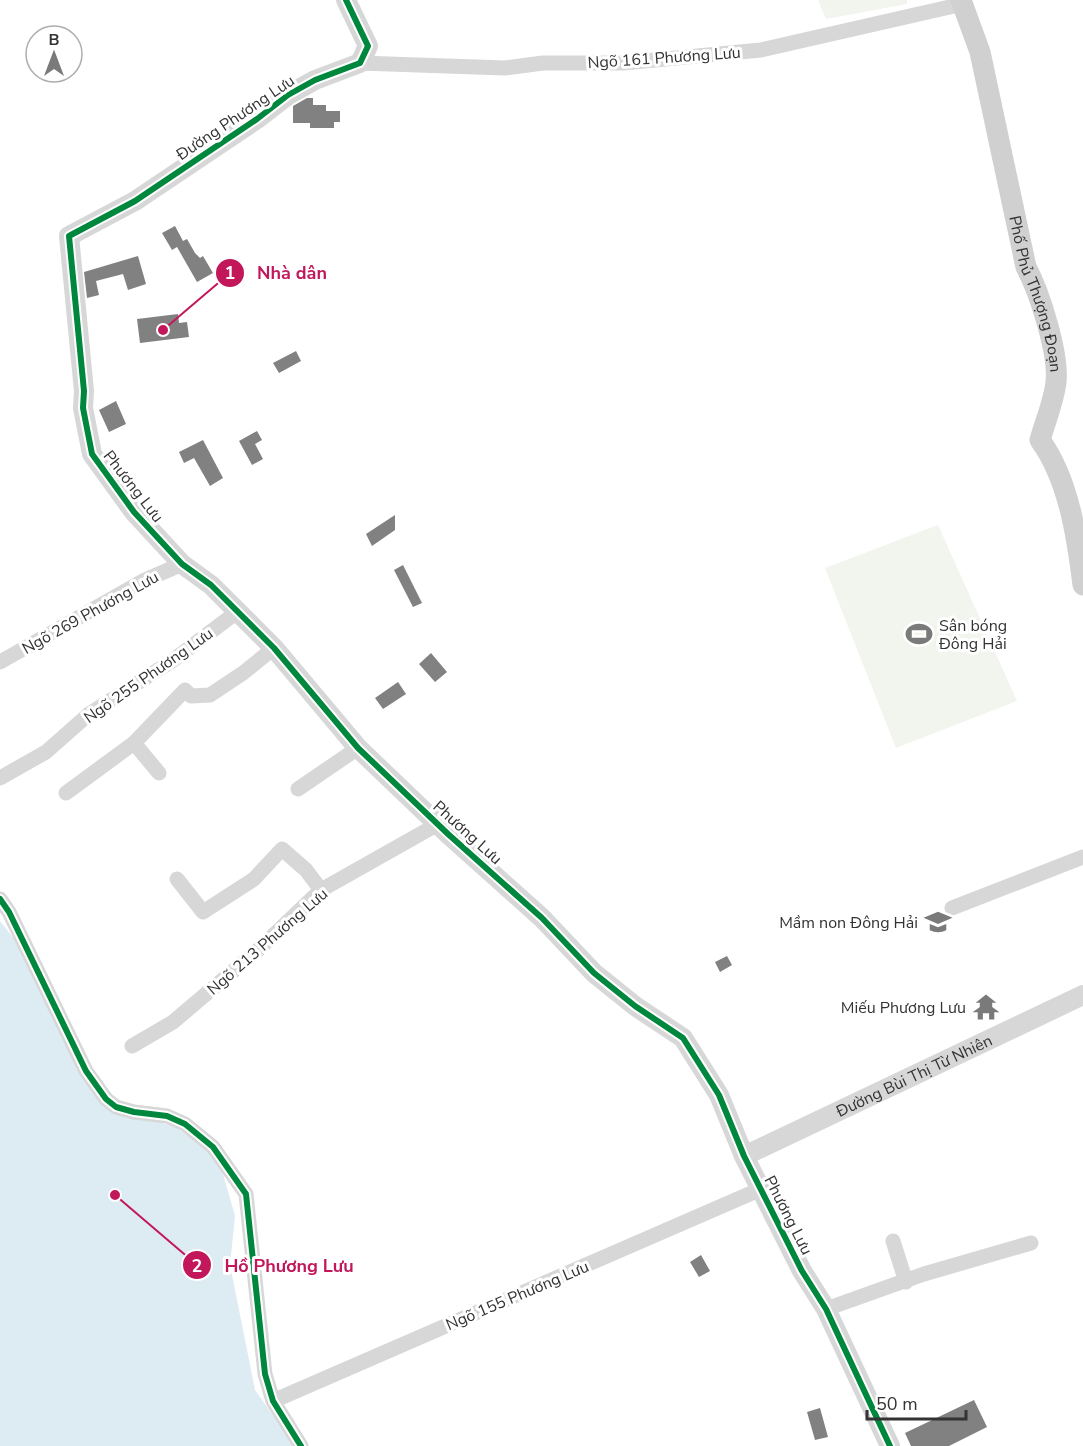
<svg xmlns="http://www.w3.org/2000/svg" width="1083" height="1446" font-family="'Nunito Sans',sans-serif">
<rect width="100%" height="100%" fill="#fff"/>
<path fill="#f1f5ed" d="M 818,0 L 907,0 L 907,4 L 826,19 Z
M 938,525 L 1017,701 L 896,748 L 825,568 Z"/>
<path fill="#ddebf3" d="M 0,921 L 23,950 L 103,1106 L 176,1127 L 205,1148 L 223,1174 L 235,1216 L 230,1265 L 255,1390 L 295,1446 L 0,1446 Z"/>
<path fill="#818181" d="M 307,98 L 313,98 L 313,105 L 326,105 L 326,111 L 340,111 L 340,122 L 334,122 L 334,128 L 310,128 L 310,123 L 293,123 L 293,106 Z
M 175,226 L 183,241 L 187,239 L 195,253 L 200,258 L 203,256 L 213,273 L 197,282 L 177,247 L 172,250 L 162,233 Z
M 138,256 L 146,284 L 128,290 L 123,274 L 96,281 L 99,295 L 87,298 L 84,272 Z
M 178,314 L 179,323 L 187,322 L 189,337 L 140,343 L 137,319 Z
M 296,351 L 301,361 L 279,373 L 273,363 Z
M 116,401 L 126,424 L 109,432 L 99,410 Z
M 257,431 L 262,440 L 255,444 L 263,459 L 252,465 L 239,441 Z
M 203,440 L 223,478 L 210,486 L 194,458 L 184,463 L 179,452 Z
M 395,515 L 395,530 L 372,546 L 366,534 Z
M 403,565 L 422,603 L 413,607 L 394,570 Z
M 431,653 L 447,672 L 435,682 L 419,664 Z
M 398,682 L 406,694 L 383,709 L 375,698 Z
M 727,956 L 732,965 L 720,972 L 715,962 Z
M 701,1255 L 710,1271 L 699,1277 L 690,1262 Z
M 974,1400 L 987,1427 L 949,1446 L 911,1446 L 905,1433 Z
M 820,1408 L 828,1437 L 815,1440 L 807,1412 Z"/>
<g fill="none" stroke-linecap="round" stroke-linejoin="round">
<path stroke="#d7d7d7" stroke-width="15" d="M 360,63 L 505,68 L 543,63 L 623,63 L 761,50 L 963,4
M 0,662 L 143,581 L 182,564
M 134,743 L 159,773
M 0,778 L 46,752 L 89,714 L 172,661 L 237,612
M 298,789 L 358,748
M 66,793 L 134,743 L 185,690 L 191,696 L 210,695 L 243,673 L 274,648
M 177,879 L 203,912 L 254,879 L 282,849 L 306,870 L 321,890
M 0,899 L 9,912 L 86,1071 L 106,1099 L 116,1107 L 134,1112 L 167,1116 L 185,1124 L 213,1147 L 246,1194 L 265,1374 L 273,1401 L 301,1446
M 952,908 L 1083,857
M 132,1046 L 173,1022 L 259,949 L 321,890 L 438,824
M 893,1241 L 906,1282
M 826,1309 L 924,1274 L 1031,1243
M 273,1401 L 761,1189"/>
<g stroke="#d7d7d7" stroke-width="20">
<path d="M 346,0 L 368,46 L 360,63 L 315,80 L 288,95 L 257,119 L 135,201 L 69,236 L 84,391 L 83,408 L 92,454 L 134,512 L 182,564 L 211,585 L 274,648 L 358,748 L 448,834 L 542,918 L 594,973 L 635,1006 L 683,1038 L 719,1095 L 744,1156 L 802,1271 L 826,1309 L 890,1446"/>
<path id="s1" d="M 744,1156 L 1083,995"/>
</g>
<path stroke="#d0d0d0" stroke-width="21" id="s2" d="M 961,0 L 980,52 L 1026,267 C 1040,293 1059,354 1056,382 C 1054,401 1045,422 1040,440 C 1069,480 1077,537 1083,585"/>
<g stroke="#fff" stroke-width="10">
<path id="cycleway" d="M 346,0 L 368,46 L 360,63 L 315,80 L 288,95 L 257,119 L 135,201 L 69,236 L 84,391 L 83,408 L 92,454 L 134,512 L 182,564 L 211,585 L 274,648 L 358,748 L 448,834 L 542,918 L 594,973 L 635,1006 L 683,1038 L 719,1095 L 744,1156 L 802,1271 L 826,1309 L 890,1446
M 0,899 L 9,912 L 86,1071 L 106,1099 L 116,1107 L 134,1112 L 167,1116 L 185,1124 L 213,1147 L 246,1194 L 265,1374 L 273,1401 L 301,1446"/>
</g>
<use href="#cycleway" stroke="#00873e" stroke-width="6"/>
</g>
<defs>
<g id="stadium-bare" transform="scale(2.07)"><path d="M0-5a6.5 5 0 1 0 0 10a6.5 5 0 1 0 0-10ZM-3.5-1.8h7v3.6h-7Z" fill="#7a7a7a" stroke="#fff" stroke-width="2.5" paint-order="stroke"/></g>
<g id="school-bare" transform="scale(2.07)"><path d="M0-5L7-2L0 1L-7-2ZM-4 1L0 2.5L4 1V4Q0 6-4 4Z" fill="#7a7a7a" stroke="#fff" stroke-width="2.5" paint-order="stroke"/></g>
<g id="temple-bare" transform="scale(2.07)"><path d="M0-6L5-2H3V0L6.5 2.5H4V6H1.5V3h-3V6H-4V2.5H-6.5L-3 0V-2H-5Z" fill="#7a7a7a" stroke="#fff" stroke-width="2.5" paint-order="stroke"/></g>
</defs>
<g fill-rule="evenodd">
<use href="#stadium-bare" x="919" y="634"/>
<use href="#school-bare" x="938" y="922"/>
<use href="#temple-bare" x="986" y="1007"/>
</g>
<g text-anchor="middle" stroke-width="6" stroke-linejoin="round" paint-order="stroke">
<g font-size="16" fill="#333" stroke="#fff">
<text transform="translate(664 57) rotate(-4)" y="6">Ngõ 161 Phương Lưu</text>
<text transform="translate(235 117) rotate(-34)" y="6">Đường Phương Lưu</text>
<text dy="6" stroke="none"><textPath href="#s2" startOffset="304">Phố Phủ Thượng Đoạn</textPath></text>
<text transform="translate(134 486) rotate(52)" y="6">Phương Lưu</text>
<text transform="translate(90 612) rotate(-29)" y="6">Ngõ 269 Phương Lưu</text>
<text transform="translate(148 675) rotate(-35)" y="6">Ngõ 255 Phương Lưu</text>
<text transform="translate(468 832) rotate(42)" y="6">Phương Lưu</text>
<text transform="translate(267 941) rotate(-41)" y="6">Ngõ 213 Phương Lưu</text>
<text dy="6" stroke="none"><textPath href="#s1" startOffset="188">Đường Bùi Thị Từ Nhiên</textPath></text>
<text transform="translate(789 1215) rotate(63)" y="6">Phương Lưu</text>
<text transform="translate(517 1295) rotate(-23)" y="6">Ngõ 155 Phương Lưu</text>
</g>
<g font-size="16" fill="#333" stroke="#fff" text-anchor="end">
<text x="939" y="631" text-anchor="start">Sân bóng<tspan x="939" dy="18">Đông Hải</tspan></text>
<text x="918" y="928">Mầm non Đông Hải</text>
<text x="966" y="1013">Miếu Phương Lưu</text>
</g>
</g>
<path fill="none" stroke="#c2185b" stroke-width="2" d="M163 330L230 273M115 1195L197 1265"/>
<g fill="#c2185b" stroke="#fff" stroke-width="2">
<circle cx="163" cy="330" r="6"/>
<circle cx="115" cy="1195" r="6"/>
<circle cx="230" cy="273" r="15"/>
<circle cx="197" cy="1265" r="15"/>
</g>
<g font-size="18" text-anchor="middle" font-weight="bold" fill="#fff">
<text x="230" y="279">1</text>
<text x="197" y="1272">2</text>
</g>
<g font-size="18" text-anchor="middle" font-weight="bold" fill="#c2185b" stroke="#fff" stroke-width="6" stroke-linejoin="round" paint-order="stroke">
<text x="292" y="279">Nhà dân</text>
<text x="289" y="1272">Hồ Phương Lưu</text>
</g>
<g transform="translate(54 54)"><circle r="28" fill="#ffffff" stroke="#adadad" stroke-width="1.5"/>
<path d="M0-4.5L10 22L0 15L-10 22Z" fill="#7a7a7a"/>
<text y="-9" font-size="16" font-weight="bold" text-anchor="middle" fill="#333333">B</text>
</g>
<path d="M867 1410v9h99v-9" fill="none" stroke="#333333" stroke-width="3"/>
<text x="876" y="1410" font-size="18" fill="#333333" stroke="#ffffff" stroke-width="4.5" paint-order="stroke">50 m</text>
</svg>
